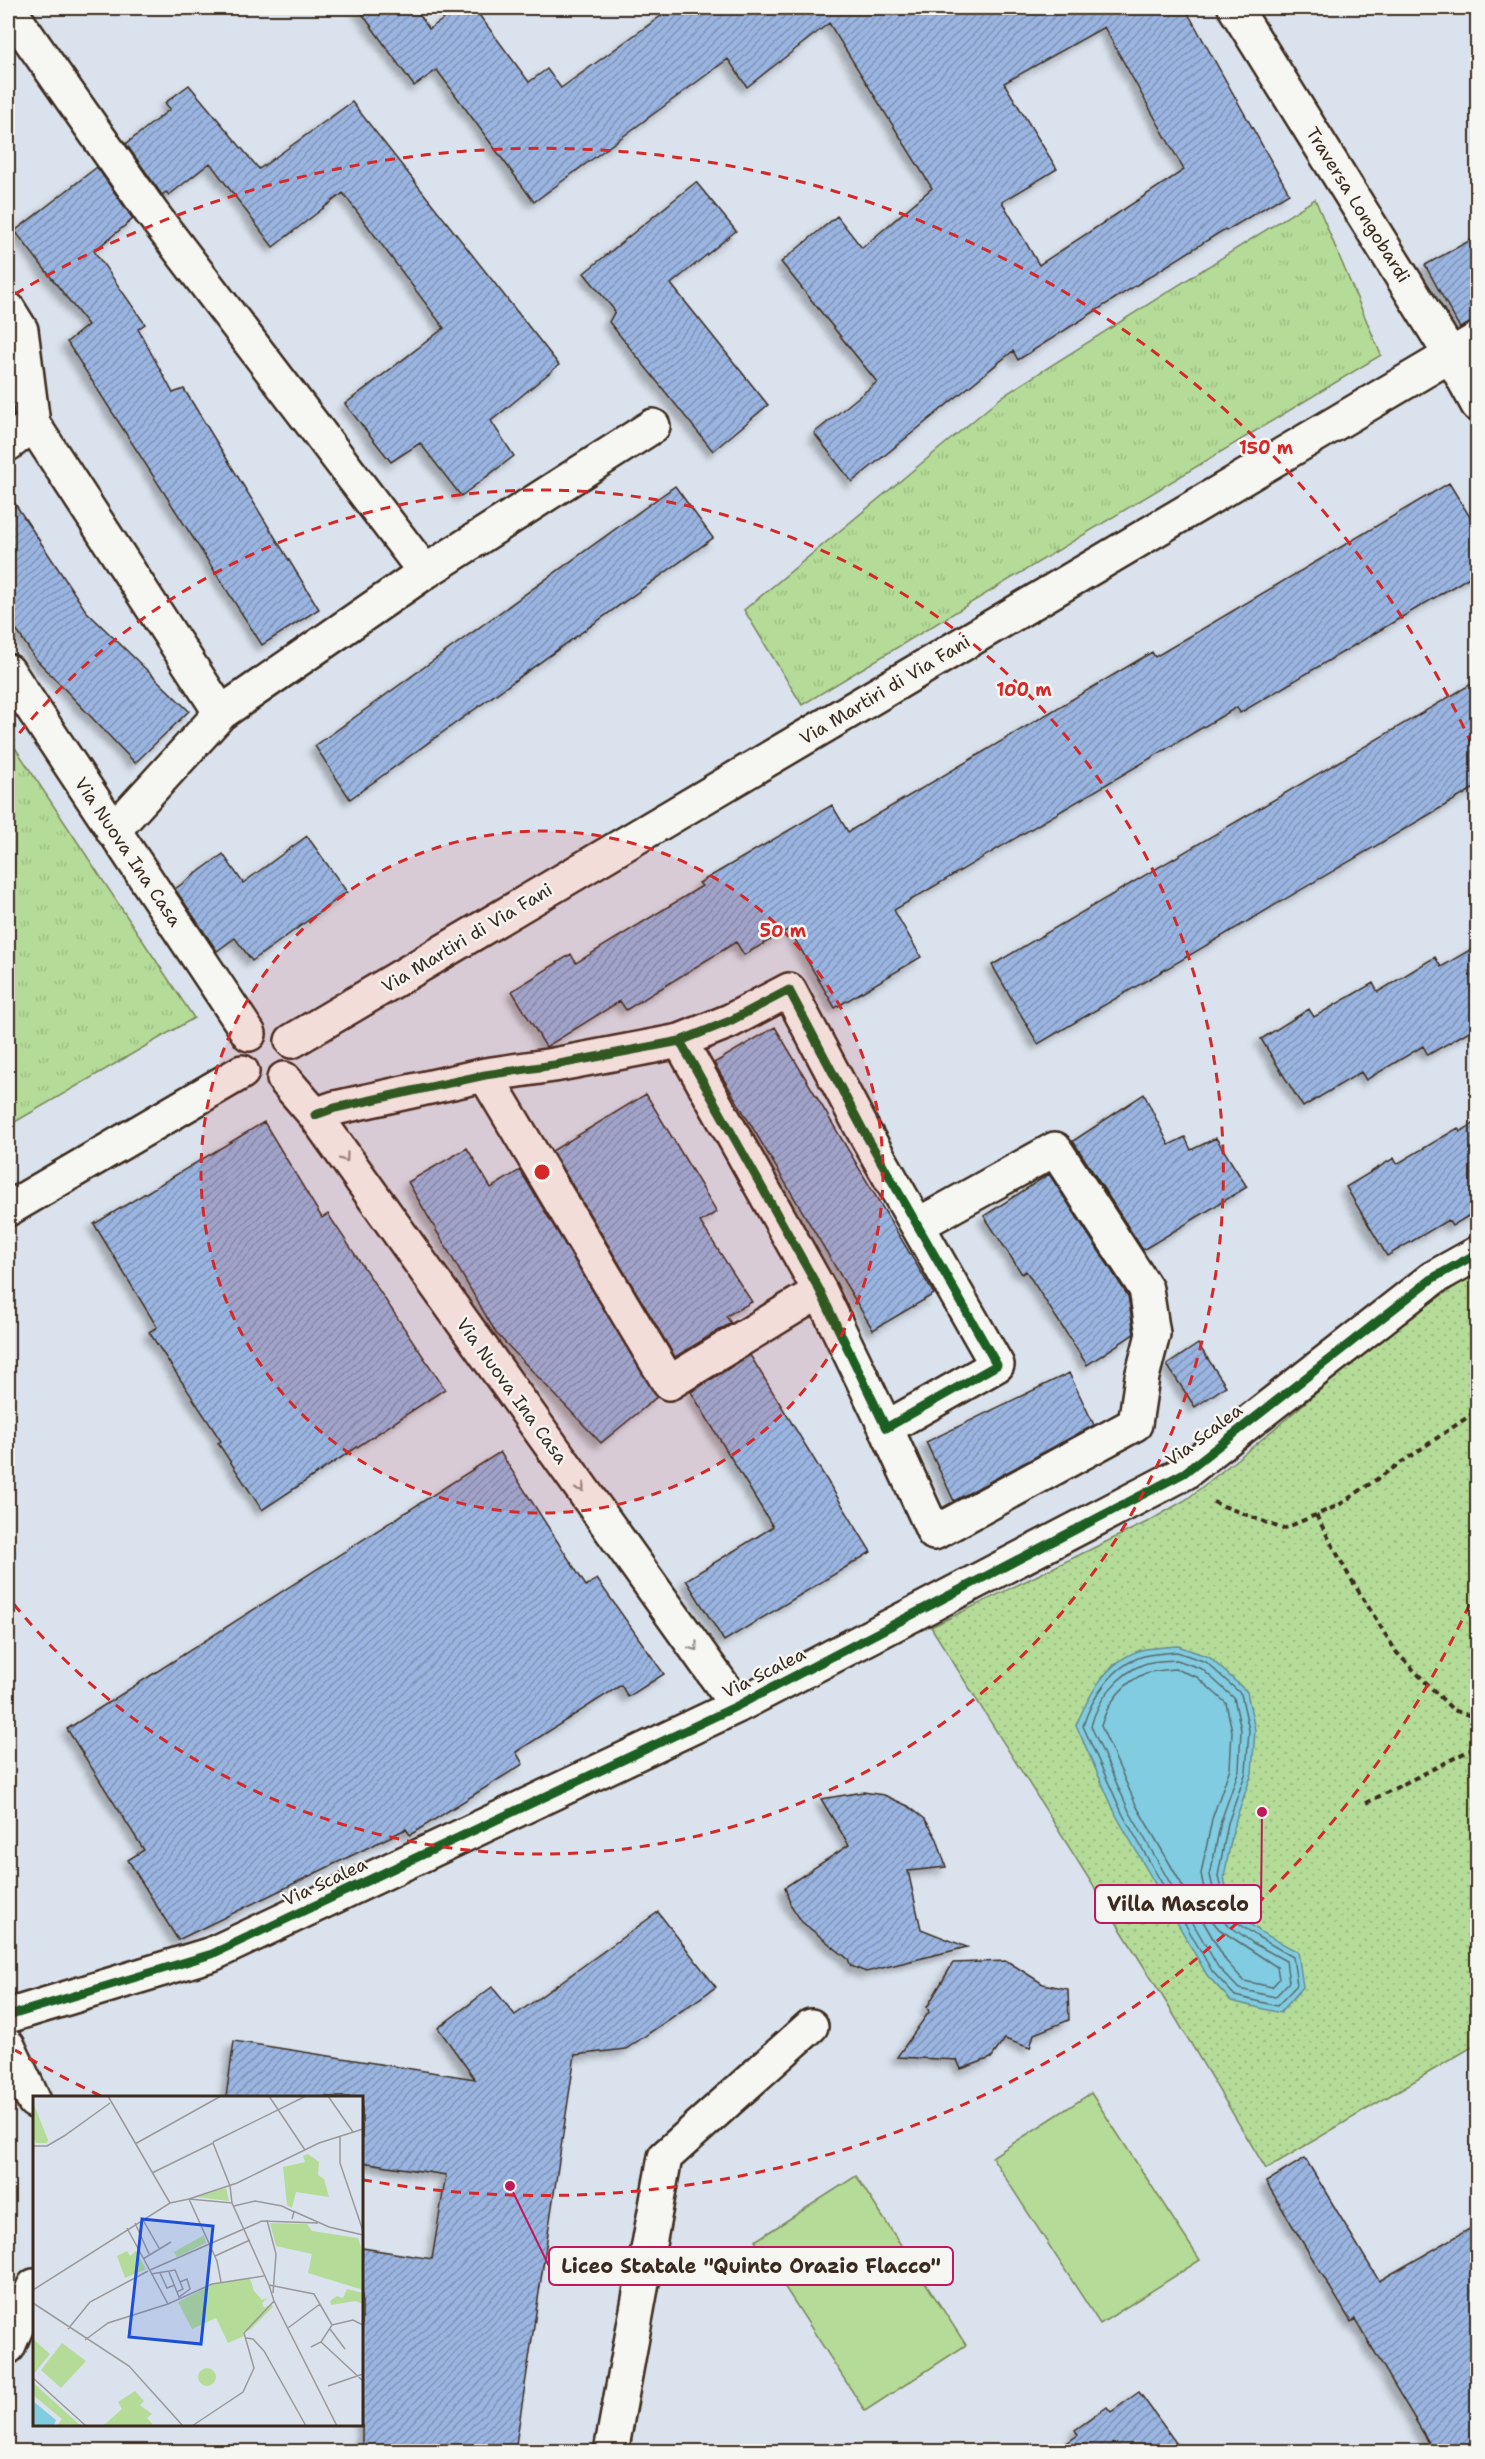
<svg xmlns="http://www.w3.org/2000/svg" width="1485" height="2459" font-family="'Shantell Sans',sans-serif">
<defs>
<pattern id="grass-tufts" width="24" height="20" patternUnits="userSpaceOnUse" patternTransform="scale(1.5)"><rect width="24" height="20" fill="#b4dc98"/><path d="M3 7l-1-3M5 7V3M7 7l1-3M15 17l-1-3M17 17v-4M19 17l1-3" fill="none" stroke="#9cbd83"/></pattern>
<pattern id="park-dots" width="8" height="8" patternUnits="userSpaceOnUse" patternTransform="scale(1.5)"><rect width="8" height="8" fill="#b4dc98"/><path d="M2 2h.1M6 6h.1" fill="none" stroke="#9cbd83" stroke-width="1.8" stroke-linecap="round"/></pattern>
<pattern id="building-hatch" width="6" height="6" patternUnits="userSpaceOnUse" patternTransform="scale(1.5)"><rect width="6" height="6" fill="#9ab5e1"/><path d="M-1 1l2-2M0 6l6-6M5 7l2-2" fill="none" stroke="#7f93b6"/></pattern>
<filter id="shadow"><feDropShadow dx="-5.5" dy="5.5" stdDeviation="3" flood-color="#0004"/></filter>
</defs>
<rect width="100%" height="100%" fill="#dae2ed"/>
<filter id="ink" filterUnits="userSpaceOnUse"><feTurbulence type="fractalNoise" baseFrequency=".0167" numOctaves="2"/><feDisplacementMap in="SourceGraphic" scale="12" xChannelSelector="R" yChannelSelector="G"/><feConvolveMatrix kernelMatrix="1 2 1 2 8 2 1 2 1" color-interpolation-filters="sRGB"/></filter>
<g filter="url(#ink)">
<path fill="url(#grass-tufts)" stroke="#78835b" stroke-width="1.5" d="M 1315,199 L 1381,355 L 802,705 L 744,610 L 1003,396 Z
M 8,737 L 194,1018 L 8,1126 Z"/>
<path fill="url(#park-dots)" stroke="#78835b" stroke-width="1.5" d="M 1477,1272 L 1477,2044 L 1266,2169 L 1163,1997 L 931,1627 L 1151,1520 L 1187,1499 L 1255,1445 L 1396,1326 Z"/>
<path fill="#b4dc98" stroke="#78835b" stroke-width="1.5" d="M 1091,2093 L 1200,2260 L 1100,2324 L 992,2157 Z
M 856,2176 L 966,2345 L 865,2411 L 755,2241 Z"/>
<path fill="#81cce1" stroke="#658b93" stroke-width="1.5" d="M 1178,1646 L 1209,1657 L 1247,1692 L 1255,1730 L 1252,1773 L 1234,1825 L 1224,1877 L 1231,1910 L 1261,1932 L 1298,1952 L 1303,1987 L 1280,2013 L 1231,2001 L 1207,1975 L 1117,1817 L 1076,1725 C 1090,1694 1105,1662 1141,1650 C 1152,1647 1166,1647 1178,1646 Z"/>
<g fill="none" stroke-linecap="round" stroke-linejoin="round">
<path stroke="#576b6c" stroke-width="1.5" d="M 1177,1652 L 1206,1662 L 1241,1694 L 1249,1730 L 1246,1772 L 1228,1823 L 1218,1876 L 1227,1915 L 1258,1937 L 1293,1957 L 1297,1985 L 1277,2006 L 1235,1996 L 1212,1971 L 1123,1815 L 1083,1726 C 1092,1697 1113,1665 1144,1656 C 1154,1653 1166,1653 1177,1652 Z
M 1177,1660 L 1202,1669 L 1234,1698 L 1241,1730 L 1239,1770 L 1221,1821 L 1210,1875 L 1219,1915 L 1223,1921 L 1253,1943 L 1286,1961 L 1289,1982 L 1275,1997 L 1239,1989 L 1218,1967 L 1129,1811 L 1091,1726 C 1098,1699 1118,1674 1144,1664 C 1154,1660 1167,1661 1177,1660 Z
M 1175,1669 L 1197,1677 L 1226,1703 L 1232,1731 L 1230,1768 L 1212,1819 L 1201,1874 L 1210,1918 L 1219,1929 L 1277,1967 L 1279,1979 L 1272,1987 L 1244,1981 L 1226,1961 L 1137,1807 L 1101,1726 C 1107,1703 1124,1682 1146,1673 C 1155,1670 1166,1670 1175,1669 Z"/>
</g>
<path fill="url(#building-hatch)" stroke="#3b2a1e" stroke-width="1.5" fill-rule="evenodd" filter="url(#shadow)" d="M 358,8 L 415,8 L 429,29 L 460,8 L 474,8 L 529,82 L 547,69 L 561,88 L 672,8 L 1185,8 L 1289,193 L 1226,231 L 1225,229 L 1018,360 L 1013,351 L 852,482 L 814,433 L 877,382 L 781,262 L 837,216 L 862,248 L 932,188 L 829,23 L 747,87 L 728,59 L 534,202 L 437,70 L 414,86 ZM 1104,27 L 1184,170 L 1039,265 L 1002,202 L 1057,169 L 1004,83 Z
M 189,85 L 259,169 L 352,102 L 559,365 L 491,421 L 514,456 L 461,496 L 420,443 L 391,462 L 345,404 L 444,328 L 343,193 L 273,247 L 210,163 L 169,195 L 166,192 L 162,195 L 126,144 L 170,109 L 165,103 Z
M 97,167 L 133,219 L 94,251 L 145,324 L 138,329 L 173,393 L 184,389 L 319,609 L 262,645 L 67,342 L 88,325 L 15,231 Z
M 696,182 L 736,231 L 671,284 L 768,405 L 713,451 L 609,322 L 615,311 L 584,273 Z
M 1478,236 L 1478,320 L 1460,328 L 1425,265 Z
M 1449,483 L 1478,530 L 1478,572 L 1240,713 L 1237,707 L 894,910 L 921,957 L 835,1008 L 789,929 L 744,955 L 736,942 L 626,1010 L 620,1001 L 546,1047 L 512,991 L 571,954 L 576,963 L 702,886 L 699,883 L 832,805 L 848,832 L 1152,652 L 1155,657 Z
M 675,486 L 713,538 L 350,799 L 315,746 Z
M 8,493 L 86,611 L 189,711 L 135,763 L 34,657 L 8,617 Z
M 1478,680 L 1478,786 L 1038,1044 L 992,965 Z
M 307,836 L 347,892 L 252,961 L 235,938 L 217,951 L 175,889 L 223,854 L 243,883 Z
M 1478,945 L 1478,1026 L 1428,1055 L 1423,1046 L 1366,1080 L 1361,1072 L 1303,1107 L 1261,1039 L 1309,1009 L 1314,1017 L 1373,983 L 1378,992 L 1435,957 L 1441,967 Z
M 775,1027 L 934,1294 L 873,1330 L 714,1063 Z
M 646,1094 L 717,1212 L 700,1222 L 752,1302 L 726,1316 L 731,1323 L 675,1357 L 552,1151 Z
M 1144,1094 L 1169,1145 L 1185,1137 L 1191,1150 L 1216,1138 L 1247,1187 L 1143,1250 L 1073,1141 Z
M 1478,1121 L 1478,1210 L 1452,1226 L 1448,1220 L 1387,1256 L 1346,1187 L 1394,1158 L 1397,1164 L 1458,1128 L 1460,1132 Z
M 264,1122 L 322,1218 L 328,1214 L 445,1389 L 262,1510 L 218,1443 L 221,1441 L 149,1332 L 157,1327 L 94,1224 Z
M 467,1148 L 491,1188 L 520,1170 L 657,1397 L 601,1443 L 496,1333 L 408,1182 Z
M 1049,1174 L 1128,1296 L 1134,1334 L 1087,1365 L 1026,1271 L 1022,1274 L 984,1216 Z
M 1198,1344 L 1226,1386 L 1195,1407 L 1167,1365 Z
M 750,1355 L 871,1552 L 724,1641 L 686,1580 L 773,1527 L 691,1392 Z
M 1069,1373 L 1094,1425 L 954,1501 L 926,1442 Z
M 500,1452 L 586,1586 L 597,1579 L 664,1674 L 628,1697 L 621,1685 L 516,1752 L 523,1764 L 410,1835 L 406,1829 L 178,1940 L 128,1860 L 144,1850 L 67,1729 Z
M 863,1792 L 884,1795 L 908,1806 L 925,1819 L 937,1839 L 946,1867 L 908,1871 L 921,1929 L 967,1947 L 866,1972 L 851,1966 L 848,1959 L 802,1922 L 790,1904 L 785,1887 L 849,1845 L 821,1799 Z
M 658,1912 L 716,1987 L 626,2049 L 575,2055 L 515,2451 L 362,2451 L 362,2248 L 432,2259 L 446,2175 L 362,2162 L 362,2097 L 226,2097 L 234,2041 L 475,2079 L 438,2028 L 492,1987 L 515,2015 Z
M 1007,1961 L 1043,1984 L 1068,1989 L 1069,2020 L 1034,2034 L 1030,2048 L 1005,2039 L 991,2058 L 961,2069 L 957,2060 L 897,2057 L 929,2012 L 927,2007 L 953,1963 Z
M 1305,2158 L 1379,2281 L 1478,2224 L 1478,2451 L 1434,2451 L 1355,2319 L 1351,2322 L 1266,2182 Z
M 1139,2392 L 1182,2451 L 1055,2451 L 1078,2435 L 1075,2430 L 1107,2407 L 1111,2412 Z"/>
<g fill="none" stroke-linecap="round" stroke-linejoin="round">
<g stroke="#3b2a1e" stroke-width="38">
<path id="minor" d="M 8,8 L 151,212 L 425,572
M 1235,8 L 1450,354 L 1478,405
M 8,309 L 21,330 L 33,424 L 221,713
M 8,444 L 33,424
M 8,671 L 249,1034
M 113,831 L 221,713 L 425,572 L 653,426
M 292,1041 L 1478,339
M 485,1075 L 669,1383 L 820,1291
M 284,1079 L 315,1115 L 737,1706
M 315,1115 L 335,1108 L 485,1075 L 554,1065 L 680,1041 L 730,1021 L 789,990 L 863,1130 L 997,1365 L 886,1428 L 820,1291 L 680,1041
M 8,1209 L 242,1072
M 886,1428 L 934,1533 L 1135,1424 L 1142,1377 L 1153,1334 L 1146,1289 L 1055,1149 L 918,1225
M 8,2016 L 212,1954 L 737,1706 L 1184,1473 L 1433,1278 L 1478,1253
M 8,2046 L 34,2101
M 8,2347 L 34,2286
M 611,2452 L 665,2157 L 811,2026"/>
</g>
<path stroke="#3b2a1e" stroke-width="4" stroke-dasharray="6 4.5" stroke-linecap="butt" d="M 1213,1502 L 1283,1529 L 1339,1505 L 1478,1410
M 1316,1515 L 1348,1574 L 1397,1653 L 1453,1710 L 1478,1718
M 1366,1803 L 1478,1746"/>
<use href="#minor" stroke="#f6f6f2" stroke-width="33"/>
<g stroke="#f6f6f2" stroke-width="13">
<path id="cycleway" d="M 315,1115 L 335,1108 L 485,1075 L 554,1065 L 680,1041 L 730,1021 L 789,990 L 863,1130 L 997,1365 L 886,1428 L 820,1291 L 680,1041
M 8,2016 L 212,1954 L 737,1706 L 1184,1473 L 1433,1278 L 1478,1253"/>
</g>
<use href="#cycleway" stroke="#1b5e20" stroke-width="9"/>
</g>
<defs><path id="oneway-chevron" d="M-2-3.5L2.5 0L-2 3.5" fill="none" stroke-width="1.6" stroke-linecap="round" stroke-linejoin="round" transform="scale(1.5)"/></defs>
<g stroke="#989088">
<use href="#oneway-chevron" transform="translate(345 1158) rotate(54)"/>
<use href="#oneway-chevron" transform="translate(581 1488) rotate(54)"/>
<use href="#oneway-chevron" transform="translate(694 1647) rotate(54)"/>
</g>
</g>
<circle cx="542" cy="1172" r="341" fill="#d62828" fill-opacity=".12"/>
<g fill="none" stroke="#d62828" stroke-width="3" stroke-dasharray="10 8">
<circle cx="542" cy="1172" r="341"/>
<path d="M8 747A682 682 0 1 1 8 1597"/>
<path d="M1477 1588A1024 1024 0 0 1 364 2180M101 2096A1024 1024 0 0 1 15 2050M15 294A1024 1024 0 0 1 1477 756"/>
</g>
<g text-anchor="middle" stroke-width="5" stroke-linejoin="round" paint-order="stroke">
<g font-size="18" fill="#3b2a1e" stroke="#f6f6f2">
<text transform="translate(1358 205) rotate(58)" y="6">Traversa Longobardi</text>
<text transform="translate(885 690) rotate(-31)" y="6">Via Martiri di Via Fani</text>
<text transform="translate(128 852) rotate(56)" y="6">Via Nuova Ina Casa</text>
<text transform="translate(467 938) rotate(-31)" y="6">Via Martiri di Via Fani</text>
<text transform="translate(512 1391) rotate(54)" y="6">Via Nuova Ina Casa</text>
<text transform="translate(1204 1435) rotate(-37)" y="6">Via Scalea</text>
<text transform="translate(764 1673) rotate(-27)" y="6">Via Scalea</text>
<text transform="translate(325 1882) rotate(-25)" y="6">Via Scalea</text>
</g>
</g>
<g transform="translate(33 2096)">
<rect width="330" height="330" fill="#dae2ed"/>
<path d="M 275,58 L 286,66 L 285,79 L 291,83 L 296,101 L 263,96 L 259,112 L 254,109 L 250,71 L 272,66 L 270,60 ZM 171,139 L 173,147 L 144,161 L 141,156 ZM 94,155 L 97,160 L 103,155 L 113,173 L 92,182 L 84,160 ZM165 281a9 9 0 1 1 18 0a9 9 0 1 1-18 0Z" fill="#b4dc98"/>
<path d="M 0,6 L 15,44 L 14,47 L 3,47 L 0,41 Z" fill="#b4dc98"/>
<path d="M 193,92 L 196,105 L 163,101 ZM 217,182 L 221,195 L 229,204 L 235,202 L 229,207 L 231,212 L 238,208 L 240,211 L 217,234 L 210,235 L 211,240 L 195,247 L 183,222 L 159,233 L 145,206 L 180,188 ZM 314,193 L 330,197 L 330,208 L 322,205 L 298,209 L 297,205 L 304,200 L 310,202 ZM 0,243 L 17,258 L 0,279 ZM 0,286 L 5,291 L 48,330 L 24,330 L 29,323 L 0,299 Z" fill="#b4dc98"/>
<path d="M 237,127 L 274,128 L 279,135 L 325,142 L 330,157 L 330,194 L 275,177 L 279,158 L 243,150 ZM 29,247 L 53,265 L 28,292 L 8,274 ZM 102,295 L 111,305 L 107,309 L 119,318 L 114,322 L 121,330 L 70,330 L 89,313 L 85,306 Z" fill="#b4dc98"/>
<path d="M 0,305 L 23,324 L 21,329 L 0,330 Z" fill="#81cce1"/>
<path fill="none" stroke="#9a989a" stroke-width="1.5" d="M 75,0 L 137,107M 236,0 L 272,54M 295,0 L 320,36M 307,40 L 307,67 L 330,135M 180,46 L 273,0M 102,48 L 188,0M 0,50 L 14,50 L 31,40 L 77,7M 199,107 L 236,189 L 281,198 L 299,229M 201,110 L 222,105 L 249,110 L 261,116 L 259,123M 260,115 L 296,131 L 330,139M 110,124 L 126,152M 234,124 L 243,158 L 240,197M 102,127 L 116,158M 94,132 L 135,208M 182,160 L 217,144M 110,163 L 138,146M 117,174 L 229,125 L 285,127M 127,177 L 134,192 L 142,189M 118,178 L 142,174 L 150,193 L 144,196 L 136,176M 188,186 L 184,165 L 156,103 L 204,87 L 286,47 L 330,33M 236,189 L 241,205 L 304,330M 0,194 L 137,107 L 156,103 L 199,107 L 197,90 L 180,47 L 119,77M 144,196 L 146,201 L 157,193 L 154,183 L 147,186M 0,207 L 96,270 L 150,330M 299,229 L 320,224 L 330,229M 255,232 L 287,208M 35,233 L 57,206 L 115,175M 297,233 L 312,253M 213,242 L 220,243 L 231,255 L 273,330M 52,244 L 75,227 L 135,208 L 179,188 L 231,180M 288,246 L 330,285M 278,251 L 288,246 L 299,229M 0,282 L 53,330M 295,290 L 330,278M 159,330 L 210,296 L 221,272 L 211,237 L 241,205"/>
<path fill="#1d4ed8" fill-opacity="0.15" stroke="#1d4ed8" stroke-width="3" d="M 109,123 L 180,130 L 168,248 L 96,241 Z"/>
<rect width="330" height="330" fill="none" stroke="#3b2a1e" stroke-width="3"/>
</g>
<circle cx="542" cy="1172" r="9" fill="#d62828" stroke="#f6f6f2" stroke-width="3"/>
<g font-size="18" text-anchor="middle" font-weight="bold" fill="#d62828" stroke="#f6f6f2" stroke-width="5" stroke-linejoin="round" paint-order="stroke">
<text x="1266" y="454">150 m</text>
<text x="1024" y="696">100 m</text>
<text x="783" y="937">50 m</text>
</g>
<path fill="none" stroke="#c2185b" stroke-width="2" d="M1262 1812L1261 1904M510 2186L549 2266"/>
<g fill="#c2185b" stroke="#f6f6f2" stroke-width="2">
<circle cx="1262" cy="1812" r="6"/>
<circle cx="510" cy="2186" r="6"/>
</g>
<g fill="#f6f6f2" stroke="#c2185b" stroke-width="2">
<rect x="1095" y="1885" width="166" height="38" rx="6"/>
<rect x="549" y="2247" width="404" height="38" rx="6"/>
</g>
<g font-size="20" text-anchor="middle" font-weight="bold" fill="#3b2a1e">
<text x="1178" y="1911">Villa Mascolo</text>
<text x="751" y="2273">Liceo Statale "Quinto Orazio Flacco"</text>
</g>
<rect width="1485" height="2459" fill="none" stroke="#f6f6f2" stroke-width="30"/>
<rect x="15" y="15" width="1455" height="2429" fill="none" stroke="#3b2a1e" stroke-width="2" filter="url(#ink)"/>
</svg>
